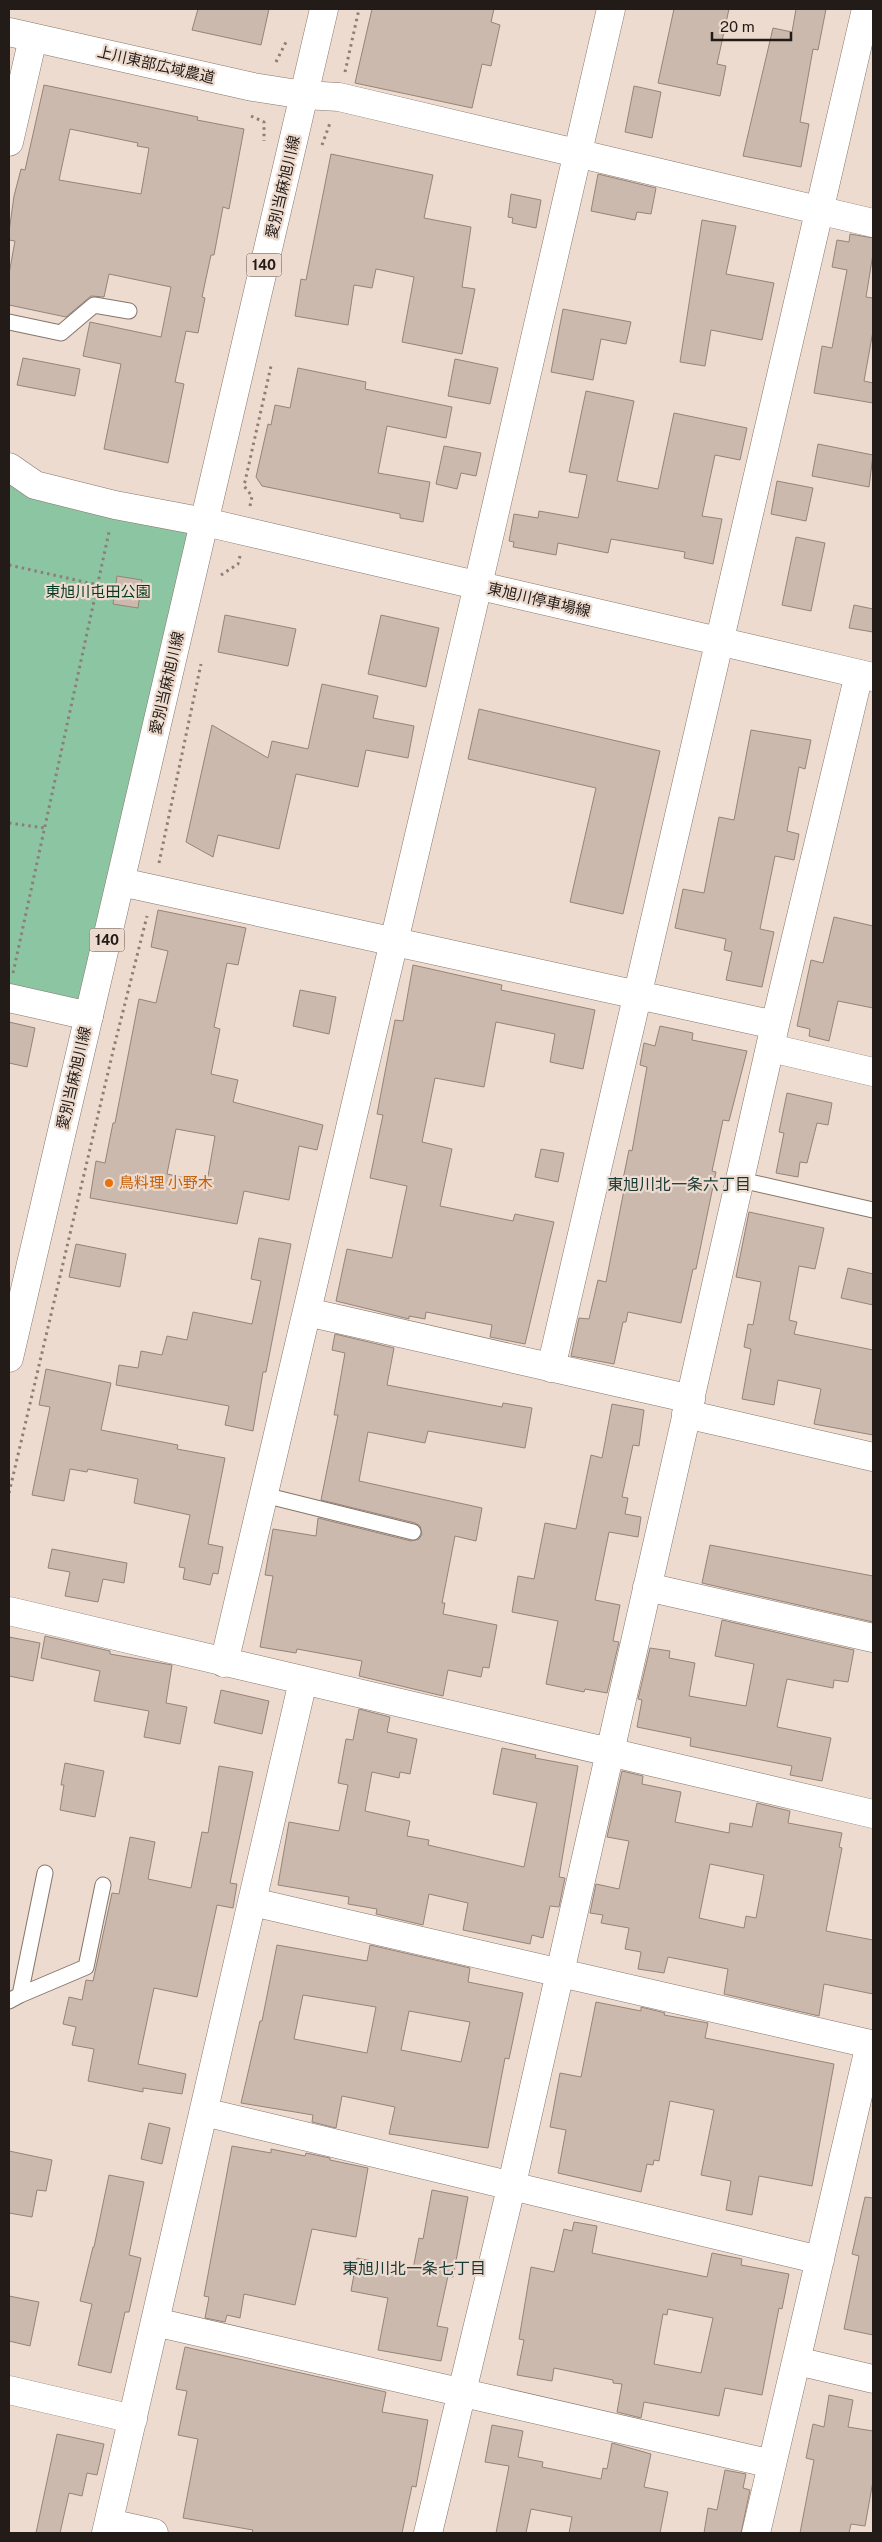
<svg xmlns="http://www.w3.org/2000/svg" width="882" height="2542" font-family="'Public Sans','Noto Sans JP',sans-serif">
<rect width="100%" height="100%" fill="#eedbcf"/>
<path fill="#8bc5a2" d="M 9,467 L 205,522 L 89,1016 L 9,997 Z"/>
<path fill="#cbb9ad" stroke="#958479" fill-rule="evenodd" d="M 198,9 L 269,9 L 261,45 L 192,30 Z
M 372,9 L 494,9 L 491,22 L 500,25 L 491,66 L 482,64 L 472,108 L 355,83 Z
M 674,9 L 729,9 L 717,64 L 726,66 L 720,96 L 658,83 Z
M 796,9 L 826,9 L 818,50 L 813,49 L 800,122 L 809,124 L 801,167 L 743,156 L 773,28 L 792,32 Z
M 44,85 L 198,117 L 197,120 L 244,129 L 229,209 L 223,207 L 214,255 L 211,255 L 202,297 L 205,298 L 198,333 L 186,331 L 175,382 L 184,384 L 168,463 L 104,449 L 121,364 L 83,356 L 90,322 L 161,337 L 171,287 L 109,274 L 104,297 L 91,296 L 66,317 L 9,305 L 9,274 L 15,241 L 9,240 L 9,232 L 14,196 L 21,169 L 25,170 ZM 70,129 L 138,143 L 137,146 L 149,148 L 141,194 L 59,180 Z
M 634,86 L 661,92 L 652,138 L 625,132 Z
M 331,154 L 433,175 L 424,218 L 471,227 L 462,287 L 475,289 L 462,354 L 402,342 L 414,277 L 376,269 L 372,288 L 354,285 L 348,325 L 295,316 L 301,279 L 306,280 Z
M 598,174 L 656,188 L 651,214 L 637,212 L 635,220 L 591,211 Z
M 511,194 L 541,200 L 536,228 L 512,223 L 513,218 L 508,217 Z
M 702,220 L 736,226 L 726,274 L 774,283 L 762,340 L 711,330 L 705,366 L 680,362 Z
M 850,234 L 873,238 L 873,254 L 866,297 L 873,298 L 873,331 L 864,381 L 873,383 L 873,403 L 814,393 L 822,346 L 832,348 L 847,270 L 832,267 L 837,240 L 849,242 Z
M 563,309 L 631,322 L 626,344 L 601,339 L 593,380 L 551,372 Z
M 23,358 L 80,369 L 75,396 L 17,385 Z
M 455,359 L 498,368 L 490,404 L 448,396 Z
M 298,368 L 366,382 L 365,389 L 452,407 L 446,438 L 387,426 L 378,473 L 430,482 L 423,522 L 400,518 L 400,514 L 262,486 L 256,477 L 268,424 L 271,425 L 275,405 L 290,408 Z
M 586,391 L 634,401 L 617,481 L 658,489 L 674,413 L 747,428 L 740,460 L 715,455 L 702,516 L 722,519 L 713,564 L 684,558 L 685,552 L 611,539 L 608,553 L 558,543 L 556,555 L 513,547 L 514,542 L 509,541 L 514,514 L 538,518 L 539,511 L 578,518 L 587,475 L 569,472 Z
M 818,444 L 873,455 L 869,487 L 812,476 Z
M 444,446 L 481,453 L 476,476 L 461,473 L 457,489 L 436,484 Z
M 777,481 L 813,488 L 806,521 L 771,514 Z
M 796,537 L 825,543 L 811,611 L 782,605 Z
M 117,576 L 142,580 L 138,608 L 113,604 Z
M 854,605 L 873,609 L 873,632 L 849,628 Z
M 225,615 L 296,629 L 288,666 L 218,652 Z
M 381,615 L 439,628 L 426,687 L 368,674 Z
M 322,684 L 378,696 L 373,718 L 414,726 L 408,758 L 366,750 L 358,787 L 296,774 L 279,849 L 218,835 L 213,857 L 186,842 L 212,725 L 268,758 L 272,741 L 308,749 Z
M 479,709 L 660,751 L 623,914 L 570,902 L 596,788 L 468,759 Z
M 751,730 L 811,740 L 805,769 L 799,767 L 787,831 L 799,834 L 794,860 L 775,856 L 760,929 L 774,932 L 762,987 L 726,980 L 732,952 L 724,950 L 726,939 L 675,928 L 683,889 L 704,893 L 719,817 L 734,820 Z
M 158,910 L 246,928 L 238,965 L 227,963 L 214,1027 L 220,1029 L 211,1074 L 238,1080 L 233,1102 L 323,1125 L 317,1150 L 299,1146 L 289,1200 L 244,1191 L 237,1224 L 90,1198 L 96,1161 L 105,1163 L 113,1123 L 115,1123 L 139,999 L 156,1003 L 168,951 L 151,947 ZM 176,1129 L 215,1136 L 207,1182 L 167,1174 Z
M 834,917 L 873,926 L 873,1008 L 838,1001 L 829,1041 L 809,1036 L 810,1029 L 797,1026 L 811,960 L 823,963 Z
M 413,965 L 502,985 L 501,990 L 595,1010 L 583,1069 L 550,1062 L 555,1034 L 496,1022 L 484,1087 L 435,1078 L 422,1142 L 452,1149 L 440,1206 L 513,1221 L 515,1214 L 554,1222 L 525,1344 L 490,1337 L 492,1325 L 426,1312 L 425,1319 L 409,1316 L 409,1319 L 336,1301 L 347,1249 L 392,1258 L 407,1186 L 370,1178 L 383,1115 L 377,1114 L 395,1020 L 403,1021 Z
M 300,990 L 336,997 L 329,1034 L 293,1026 Z
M 9,1022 L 35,1028 L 27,1067 L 9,1063 Z
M 660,1026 L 693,1033 L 692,1040 L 747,1051 L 729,1121 L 723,1120 L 712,1171 L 716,1172 L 696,1269 L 693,1269 L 681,1323 L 628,1312 L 626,1322 L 623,1322 L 614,1364 L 571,1356 L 579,1318 L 589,1319 L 598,1280 L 606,1282 L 624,1190 L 621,1189 L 629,1150 L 632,1151 L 647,1067 L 640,1065 L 644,1043 L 655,1046 Z
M 787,1093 L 832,1103 L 828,1125 L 817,1123 L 807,1163 L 800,1162 L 798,1177 L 776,1173 L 784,1133 L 779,1132 Z
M 541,1149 L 564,1153 L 558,1182 L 535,1177 Z
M 749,1212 L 824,1228 L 815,1269 L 799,1266 L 789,1320 L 797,1322 L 794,1334 L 873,1350 L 873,1435 L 814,1424 L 821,1389 L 778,1380 L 774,1405 L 742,1399 L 751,1349 L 744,1347 L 748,1324 L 753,1325 L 761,1282 L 736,1277 Z
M 259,1238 L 291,1244 L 266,1372 L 263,1372 L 253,1431 L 225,1425 L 229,1406 L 116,1385 L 119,1365 L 138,1368 L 141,1351 L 162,1355 L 167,1336 L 187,1340 L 193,1312 L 252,1324 L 261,1281 L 251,1279 Z
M 76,1244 L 126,1254 L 120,1287 L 69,1277 Z
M 848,1268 L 873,1274 L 873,1305 L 841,1298 Z
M 335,1334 L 394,1348 L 387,1385 L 502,1407 L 503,1403 L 532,1408 L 525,1448 L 428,1431 L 425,1443 L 368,1432 L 359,1481 L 482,1508 L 476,1541 L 455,1536 L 442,1603 L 445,1603 L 443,1614 L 497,1625 L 489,1668 L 483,1667 L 481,1677 L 448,1670 L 443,1696 L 359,1676 L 362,1661 L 297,1649 L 296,1653 L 260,1647 L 273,1576 L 265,1575 L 273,1529 L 316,1536 L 318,1518 L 411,1541 L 419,1539 L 422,1534 L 420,1526 L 415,1523 L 321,1500 L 338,1415 L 334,1415 L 345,1353 L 332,1350 Z
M 46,1369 L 111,1383 L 101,1430 L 178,1445 L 177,1449 L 225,1458 L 208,1544 L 223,1547 L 218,1574 L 213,1573 L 210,1585 L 183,1579 L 185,1568 L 179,1567 L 190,1515 L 134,1503 L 138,1479 L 88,1469 L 87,1472 L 70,1469 L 64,1501 L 32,1495 L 50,1407 L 39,1405 Z
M 612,1404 L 644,1410 L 639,1446 L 633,1445 L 622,1497 L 628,1498 L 625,1514 L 641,1517 L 638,1537 L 609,1532 L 595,1600 L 620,1605 L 613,1641 L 619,1642 L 607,1693 L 585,1689 L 584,1692 L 546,1684 L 558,1621 L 512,1612 L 518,1576 L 534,1579 L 545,1523 L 576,1529 L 591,1455 L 602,1458 Z
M 710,1545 L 873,1576 L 873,1622 L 702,1583 Z
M 52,1549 L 127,1563 L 124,1583 L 103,1579 L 98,1602 L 65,1596 L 70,1572 L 48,1568 Z
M 722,1620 L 854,1650 L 848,1682 L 834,1680 L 833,1688 L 787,1679 L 777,1727 L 831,1738 L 822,1781 L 790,1775 L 792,1766 L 690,1746 L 691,1738 L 637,1727 L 642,1700 L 638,1699 L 650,1648 L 670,1651 L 669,1658 L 695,1663 L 689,1696 L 746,1706 L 754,1664 L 715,1656 Z
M 45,1636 L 110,1651 L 110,1654 L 172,1665 L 166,1703 L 187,1707 L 180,1744 L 144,1737 L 149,1711 L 94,1701 L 100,1671 L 41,1658 Z
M 9,1637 L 40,1643 L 33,1681 L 9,1676 Z
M 221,1690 L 269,1701 L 262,1734 L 214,1723 Z
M 359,1709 L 390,1717 L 387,1732 L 417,1739 L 410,1774 L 400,1772 L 399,1778 L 372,1772 L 365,1811 L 410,1821 L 407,1836 L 429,1840 L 428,1845 L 524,1867 L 537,1803 L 493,1794 L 502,1748 L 536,1755 L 535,1758 L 578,1766 L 559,1877 L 565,1878 L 559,1907 L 550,1906 L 543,1938 L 532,1935 L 530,1944 L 463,1930 L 468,1903 L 429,1894 L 423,1925 L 376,1914 L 377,1909 L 348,1904 L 349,1897 L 278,1885 L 289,1822 L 339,1831 L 348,1785 L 338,1783 L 346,1739 L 353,1740 Z
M 65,1763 L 104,1771 L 95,1817 L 60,1810 L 64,1785 L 61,1785 Z
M 219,1766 L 253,1772 L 230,1883 L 237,1884 L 233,1908 L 217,1905 L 197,1997 L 154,1988 L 138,2064 L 186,2074 L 182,2094 L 143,2088 L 143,2092 L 88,2081 L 94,2049 L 72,2045 L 76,2027 L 63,2024 L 69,1997 L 82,2000 L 86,1980 L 93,1981 L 112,1893 L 119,1894 L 130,1837 L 155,1842 L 148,1879 L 191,1888 L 202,1832 L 208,1833 Z
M 622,1771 L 643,1776 L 642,1784 L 681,1792 L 675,1822 L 729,1833 L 730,1823 L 752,1827 L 757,1803 L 790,1811 L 788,1823 L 842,1833 L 839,1847 L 842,1848 L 826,1931 L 873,1940 L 873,1994 L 824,1984 L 819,2016 L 724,1994 L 728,1969 L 668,1957 L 664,1973 L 638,1969 L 641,1952 L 625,1949 L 629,1928 L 601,1923 L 603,1915 L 590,1913 L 596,1884 L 619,1889 L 629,1841 L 607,1837 ZM 710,1864 L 764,1875 L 756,1918 L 746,1916 L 744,1928 L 699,1918 Z
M 277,1945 L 367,1961 L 370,1945 L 470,1968 L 468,1982 L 523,1993 L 509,2059 L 505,2058 L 488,2148 L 389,2134 L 395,2107 L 342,2096 L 336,2128 L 312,2122 L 313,2115 L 241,2103 L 260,2021 L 262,2021 ZM 303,1995 L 376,2007 L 367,2053 L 294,2039 ZM 409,2011 L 470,2022 L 461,2062 L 401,2050 Z
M 596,2002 L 641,2011 L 641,2007 L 665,2013 L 664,2015 L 708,2023 L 705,2038 L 834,2064 L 812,2186 L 759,2176 L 752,2215 L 726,2210 L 731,2181 L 701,2175 L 714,2110 L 670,2101 L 659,2161 L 654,2160 L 653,2165 L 647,2164 L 641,2192 L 558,2173 L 566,2130 L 550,2127 L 560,2073 L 581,2077 Z
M 149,2123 L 170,2128 L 162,2164 L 141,2159 Z
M 232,2146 L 271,2153 L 271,2149 L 305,2156 L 306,2153 L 330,2158 L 330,2160 L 368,2168 L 356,2237 L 312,2229 L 295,2305 L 244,2294 L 240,2318 L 227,2315 L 225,2322 L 205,2318 L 209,2297 L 204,2296 Z
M 9,2151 L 52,2160 L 46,2191 L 37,2190 L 32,2217 L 9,2213 Z
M 109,2175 L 144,2182 L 129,2255 L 141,2258 L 129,2312 L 125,2312 L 111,2373 L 78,2365 L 92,2304 L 80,2301 L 93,2247 L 94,2247 Z
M 432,2190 L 468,2197 L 453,2277 L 448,2276 L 437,2326 L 448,2328 L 441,2361 L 378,2350 L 388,2298 L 351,2291 L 357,2258 L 413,2269 L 419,2238 L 423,2239 Z
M 865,2197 L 873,2198 L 873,2335 L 844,2329 L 859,2256 L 852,2254 Z
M 574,2222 L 597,2226 L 592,2253 L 707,2277 L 712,2253 L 742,2259 L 741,2265 L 789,2274 L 782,2309 L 779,2308 L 762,2395 L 725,2388 L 719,2416 L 644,2402 L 641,2418 L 617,2412 L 622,2384 L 613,2383 L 613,2380 L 554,2368 L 552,2381 L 517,2375 L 524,2340 L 519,2339 L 531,2267 L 554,2272 L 564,2229 L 572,2231 ZM 668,2309 L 713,2318 L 701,2373 L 654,2364 L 663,2314 L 667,2315 Z
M 9,2296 L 39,2302 L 30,2346 L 9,2341 Z
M 185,2347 L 386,2392 L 382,2412 L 428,2420 L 416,2487 L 412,2486 L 402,2533 L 252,2533 L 253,2530 L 183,2518 L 198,2439 L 178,2435 L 187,2391 L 176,2389 Z
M 829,2395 L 853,2400 L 848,2427 L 873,2431 L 873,2481 L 865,2526 L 851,2524 L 849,2533 L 800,2533 L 814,2460 L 806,2458 L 813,2424 L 824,2427 Z
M 492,2425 L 523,2431 L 518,2457 L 543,2462 L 542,2467 L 601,2479 L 603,2468 L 607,2469 L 612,2443 L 651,2454 L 644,2487 L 668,2492 L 660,2533 L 569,2533 L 572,2517 L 531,2509 L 526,2533 L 496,2533 L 509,2466 L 485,2462 Z
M 57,2434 L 104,2444 L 97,2475 L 87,2473 L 82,2496 L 69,2493 L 60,2533 L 36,2533 Z
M 725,2470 L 746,2474 L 743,2488 L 750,2490 L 741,2533 L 704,2533 L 708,2508 L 717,2510 Z"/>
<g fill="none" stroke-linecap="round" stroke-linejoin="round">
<g stroke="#86756b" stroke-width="17">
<path id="service" d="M 9,322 L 61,333 L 94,305 L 129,311
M 741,1180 L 873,1210
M 264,1495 L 413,1532
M 20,1995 L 86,1967 L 103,1885
M 9,2001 L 20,1995 L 45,1873"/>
</g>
<g stroke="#86756b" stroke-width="29">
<path id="minor" d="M 304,95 L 339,97 L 873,223
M 9,142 L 33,38
M 9,467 L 35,485 L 115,505 L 205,522
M 121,882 L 775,1025
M 9,998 L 89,1016
M 771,1048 L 873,1072
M 307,1312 L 691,1399
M 551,1368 L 866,9
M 686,1414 L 873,1457
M 647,1587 L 873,1638
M 9,1611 L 873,1814
M 224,1663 L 478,585 L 611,9
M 252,1902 L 870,2044 L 756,2533
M 204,2112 L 820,2260
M 155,2322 L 772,2464
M 797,2361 L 873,2379
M 9,2390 L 133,2419
M 109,2523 L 154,2533
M 106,2533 L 303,1681
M 428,2533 L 512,2184 L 775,1025 L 859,674"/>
</g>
<g stroke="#86756b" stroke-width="29">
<path id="tertiary" d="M 9,32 L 253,87 L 304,95"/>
</g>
<g stroke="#86756b" stroke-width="29">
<path id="secondary" d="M 205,522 L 873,677"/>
</g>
<g stroke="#86756b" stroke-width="29">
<path id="primary" d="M 9,1358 L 324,9"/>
</g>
<path stroke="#8c7f77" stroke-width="3" stroke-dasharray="2.5 4" stroke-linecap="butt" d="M 276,62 L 286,42
M 345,72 L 359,9
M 251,116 L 264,122 L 264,141
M 322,145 L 330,123
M 250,506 L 252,496 L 244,486 L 271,366
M 9,565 L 98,585
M 221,575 L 238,564 L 240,556
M 9,823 L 45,828
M 159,863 L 201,664
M 13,973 L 109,532
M 9,1493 L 114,1047 L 147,916"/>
<use href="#service" stroke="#fff" stroke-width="15"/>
<use href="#minor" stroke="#fff" stroke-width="28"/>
<use href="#tertiary" stroke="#fff" stroke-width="28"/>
<use href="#secondary" stroke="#fff" stroke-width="28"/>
<use href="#primary" stroke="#fff" stroke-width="28"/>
</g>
<circle fill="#e8710a" stroke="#eedbcf" stroke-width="2" cx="109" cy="1183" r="5"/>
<g text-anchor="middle" stroke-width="4.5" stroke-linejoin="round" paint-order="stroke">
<g fill="#eedbcf" stroke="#5f554e" stroke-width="1">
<rect x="246.5" y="253.5" width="35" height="23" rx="4"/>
<rect x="89.5" y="928.5" width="35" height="23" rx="4"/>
</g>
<g font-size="14" font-weight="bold" fill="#221b17">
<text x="264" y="270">140</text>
<text x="107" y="945">140</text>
</g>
<g font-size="15" fill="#221b17" stroke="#eedbcf">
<text transform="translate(156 65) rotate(13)" y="5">上川東部広域農道</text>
<text transform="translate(283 187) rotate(-77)" y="5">愛別当麻旭川線</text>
<text transform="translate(539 600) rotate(13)" y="5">東旭川停車場線</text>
<text transform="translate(167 683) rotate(-77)" y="5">愛別当麻旭川線</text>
<text transform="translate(74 1078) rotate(-77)" y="5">愛別当麻旭川線</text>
</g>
<g font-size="15" fill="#023921" stroke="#eedbcf">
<text x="98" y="597">東旭川屯田公園</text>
</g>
<g font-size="15" fill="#c56008" stroke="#eedbcf" text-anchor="start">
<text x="119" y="1188">鳥料理 小野木</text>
</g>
<g font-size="16" fill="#173935" stroke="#eedbcf">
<text x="679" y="1190">東旭川北一条六丁目</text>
<text x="414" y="2274">東旭川北一条七丁目</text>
</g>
</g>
<rect width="882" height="2542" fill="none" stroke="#221b17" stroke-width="20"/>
<path d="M712 32v8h79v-8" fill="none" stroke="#221b17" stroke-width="2.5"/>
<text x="720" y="32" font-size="15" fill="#221b17" stroke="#eedbcf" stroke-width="4" paint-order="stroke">20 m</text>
</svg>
